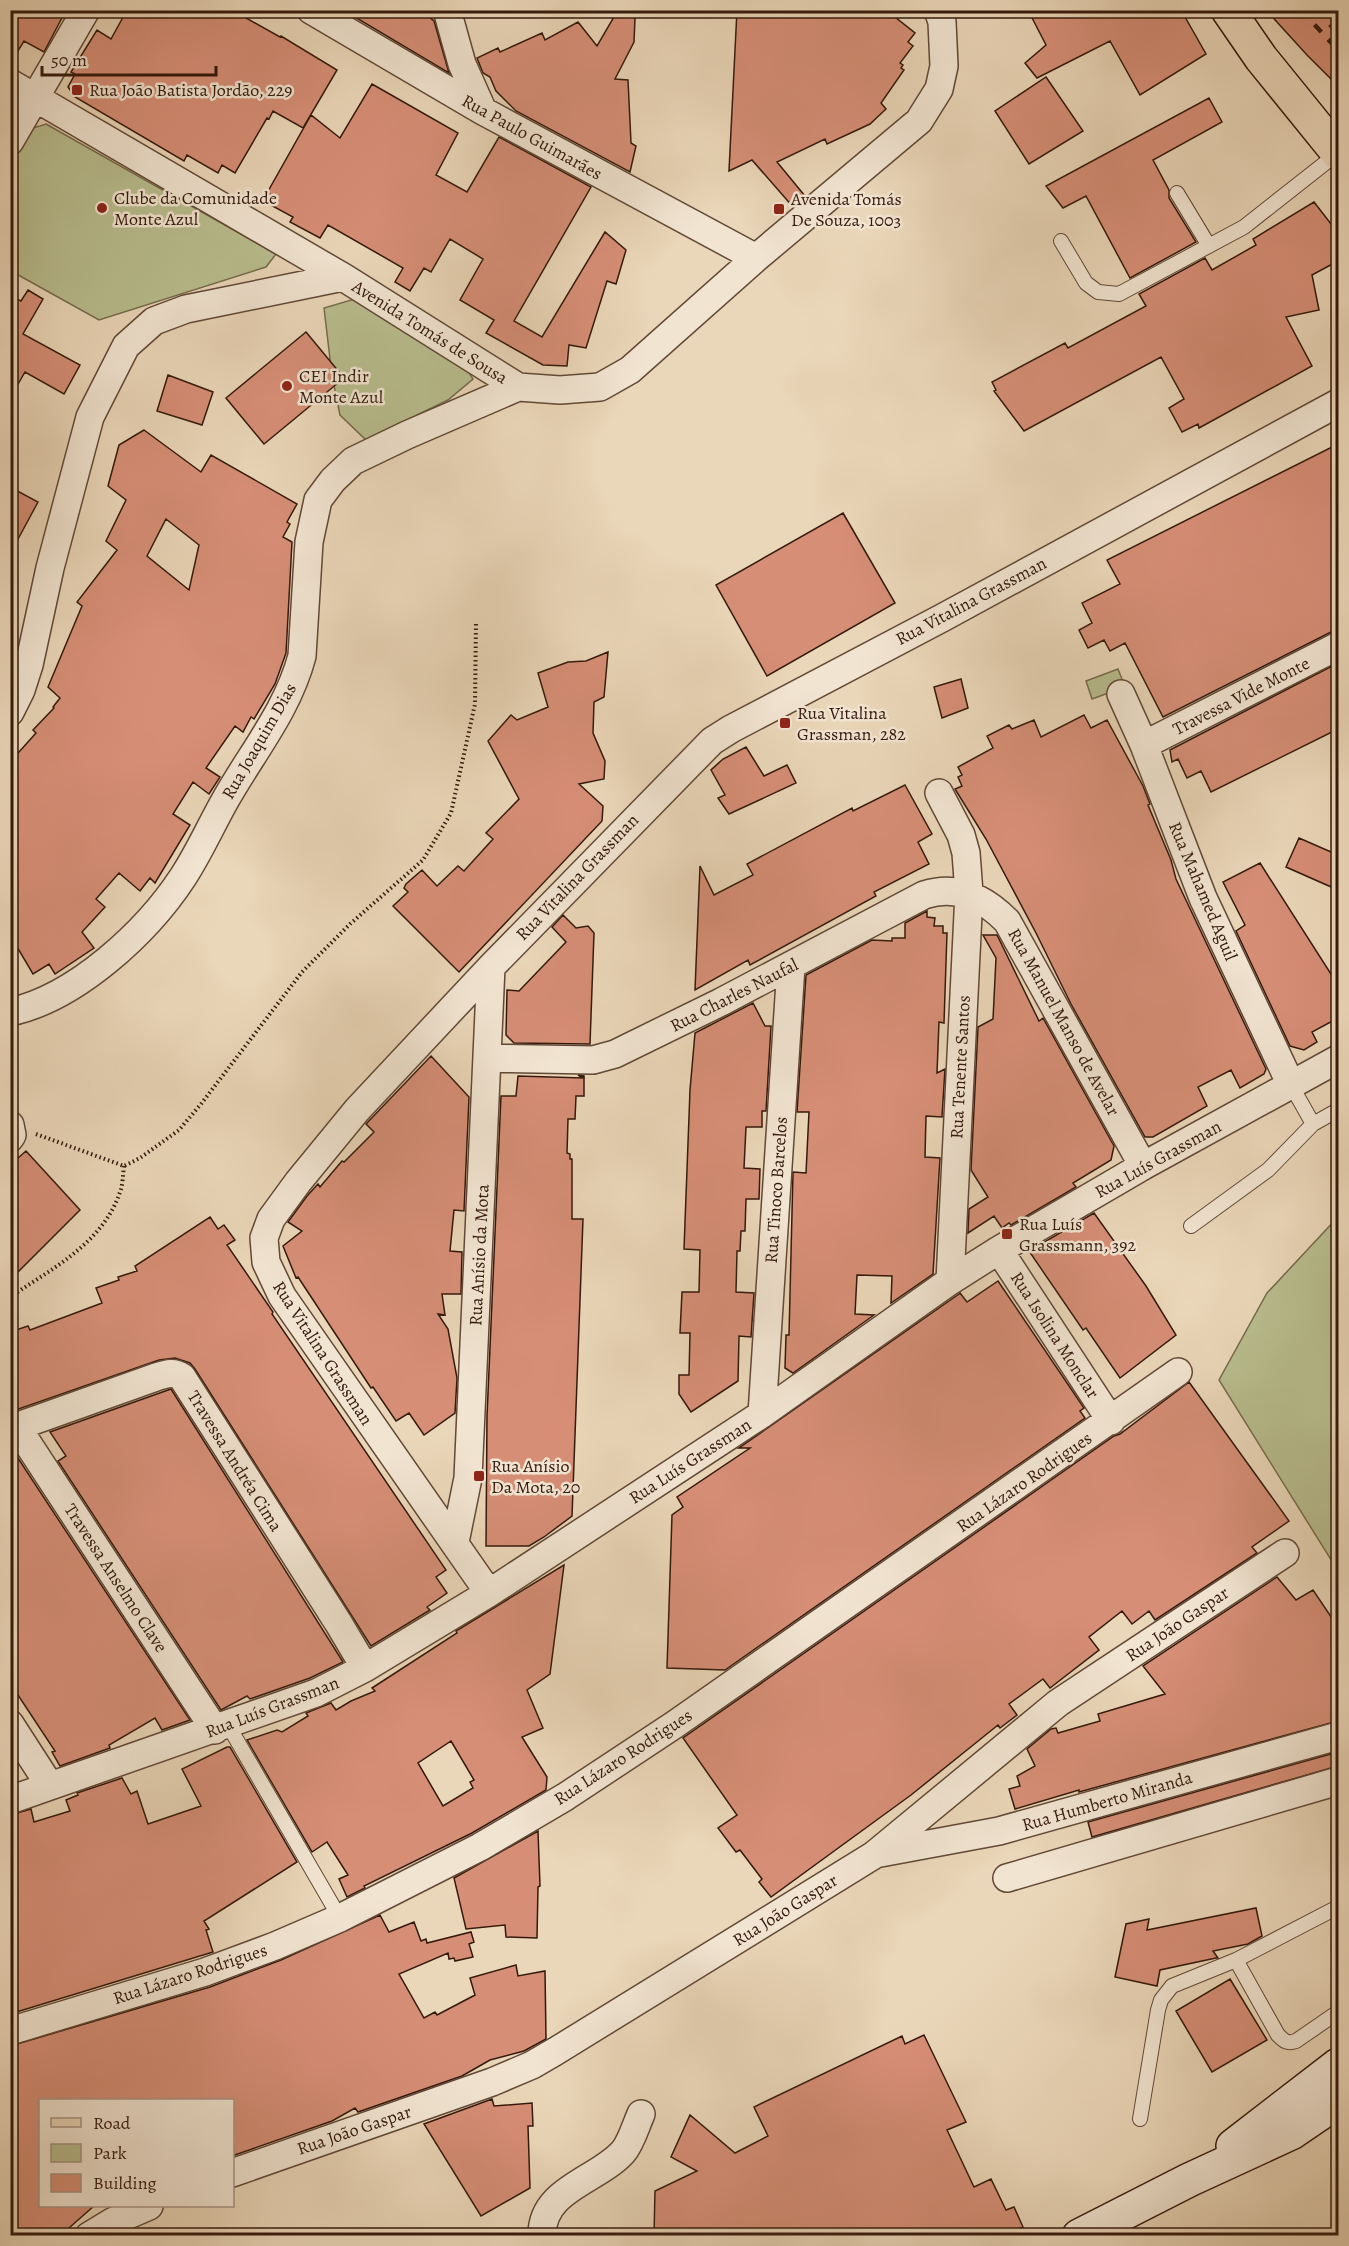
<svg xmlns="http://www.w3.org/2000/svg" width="1349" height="2246" font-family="Alegreya,serif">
<rect width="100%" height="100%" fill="#ead6b8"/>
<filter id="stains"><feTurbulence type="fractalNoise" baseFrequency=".00333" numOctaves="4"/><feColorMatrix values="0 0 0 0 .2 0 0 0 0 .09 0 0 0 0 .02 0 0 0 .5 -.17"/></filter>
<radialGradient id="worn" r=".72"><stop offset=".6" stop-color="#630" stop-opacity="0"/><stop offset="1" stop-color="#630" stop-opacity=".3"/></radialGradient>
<path fill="#b8bd8e" stroke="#766b4d" stroke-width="1.5" d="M 46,124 L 276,254 L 266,267 L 99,320 L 11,271 L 11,162 L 30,129 Z
M 358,298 L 461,359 L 473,379 L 448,400 L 366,440 L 340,415 L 332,376 L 324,308 Z
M 1118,669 L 1125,687 L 1092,699 L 1086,681 Z
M 1338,1217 L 1338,1571 L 1219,1380 L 1267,1293 Z"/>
<path fill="#d68e76" stroke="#34190c" stroke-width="1.5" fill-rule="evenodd" d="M 10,10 L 66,10 L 44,52 L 24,41 L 10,64 Z
M 127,10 L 251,10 L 246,18 L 280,37 L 281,36 L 337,70 L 303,128 L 273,111 L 269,119 L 267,118 L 235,173 L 222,165 L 218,173 L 187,155 L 184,161 L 75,97 L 68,87 L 75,74 L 71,72 L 97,30 L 111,39 Z
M 343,10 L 420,10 L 434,21 L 449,73 Z
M 618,10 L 622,10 L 635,18 L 634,42 L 615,79 L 628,80 L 631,143 L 636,146 L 630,172 L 516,111 L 496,91 L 490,77 L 483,73 L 477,58 L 498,48 L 500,52 L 542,33 L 545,40 L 578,22 L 597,46 Z
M 737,10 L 886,10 L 915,33 L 908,42 L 913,46 L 900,63 L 903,65 L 901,68 L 904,70 L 881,103 L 886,109 L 870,124 L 827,144 L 825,139 L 777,162 L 805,196 L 793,207 L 752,160 L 729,171 Z
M 1028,10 L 1181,10 L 1206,54 L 1140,95 L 1110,41 L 1037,78 L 1025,63 L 1046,45 Z
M 1266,10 L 1338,10 L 1338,86 L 1307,55 Z
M 1046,77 L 1083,131 L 1029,164 L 995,111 Z
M 372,84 L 458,133 L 436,175 L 467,192 L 499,137 L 591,187 L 514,321 L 542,337 L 605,232 L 626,250 L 616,284 L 607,281 L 586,348 L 569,345 L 567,366 L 543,365 L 486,333 L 494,320 L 460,300 L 483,259 L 450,239 L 431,272 L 424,268 L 410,291 L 395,282 L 403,268 L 328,225 L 320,238 L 290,222 L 293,217 L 267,203 L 272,195 L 267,193 L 311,115 L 340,138 Z
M 1209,98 L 1222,122 L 1153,160 L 1169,190 L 1169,198 L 1196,242 L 1130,278 L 1086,196 L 1063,208 L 1046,186 Z
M 1314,202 L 1338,233 L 1338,261 L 1312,275 L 1319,310 L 1286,317 L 1312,366 L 1199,428 L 1198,424 L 1182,432 L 1169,408 L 1184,399 L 1161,357 L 1024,431 L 994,391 L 996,390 L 992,382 L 1065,343 L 1068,348 L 1146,306 L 1139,294 L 1205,258 L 1212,270 L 1256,245 L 1253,239 Z
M 28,290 L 43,299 L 23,334 L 80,365 L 64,394 L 25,372 L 10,398 L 10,296 L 21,301 Z
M 306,332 L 344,378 L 264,444 L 226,398 Z
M 168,375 L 213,392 L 202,425 L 157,411 Z
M 144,430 L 201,472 L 211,455 L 297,504 L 287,522 L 290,524 L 283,537 L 292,542 L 286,653 L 275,684 L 254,719 L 251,717 L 243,732 L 235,726 L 206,768 L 220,777 L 209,794 L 193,782 L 173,814 L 190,825 L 155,883 L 150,878 L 140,891 L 119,873 L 96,899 L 105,907 L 82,932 L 94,948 L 55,974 L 49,964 L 33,974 L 10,935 L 10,846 L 18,840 L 10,831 L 10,762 L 36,733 L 33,730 L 54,708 L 53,707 L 60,698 L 48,687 L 82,606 L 77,602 L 117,550 L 106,541 L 126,500 L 108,486 L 119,445 ZM 166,519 L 199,545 L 189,590 L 147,556 Z
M 1332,447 L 1333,449 L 1338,447 L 1338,630 L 1331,632 L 1163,717 L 1125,643 L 1110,651 L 1104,640 L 1088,648 L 1079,630 L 1092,623 L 1082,603 L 1120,584 L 1107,560 Z
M 10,487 L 38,502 L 10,554 Z
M 843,513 L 895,603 L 767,676 L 716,585 Z
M 608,652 L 604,697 L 594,702 L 593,733 L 605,761 L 604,779 L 579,784 L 603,806 L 602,821 L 459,972 L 393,906 L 408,892 L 404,888 L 406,884 L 422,870 L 437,886 L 458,866 L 464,871 L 493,839 L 486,833 L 519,799 L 488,741 L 511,715 L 517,720 L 548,707 L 538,673 L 568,662 L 586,661 Z
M 1338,663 L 1338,729 L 1211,792 L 1201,771 L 1187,778 L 1178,759 L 1172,762 L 1170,750 Z
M 961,679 L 968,708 L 942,718 L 934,687 Z
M 1084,715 L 1091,728 L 1107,720 L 1143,786 L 1150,804 L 1148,805 L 1171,860 L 1176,879 L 1266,1069 L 1264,1074 L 1240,1088 L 1231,1070 L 1198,1087 L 1207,1106 L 1153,1137 L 1145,1137 L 1071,1004 L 1036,933 L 986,839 L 955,789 L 962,786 L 958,777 L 962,775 L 958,767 L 993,748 L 987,736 L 1009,725 L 1012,729 L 1034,720 L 1041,737 Z
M 746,747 L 764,776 L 787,765 L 796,783 L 729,814 L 718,798 L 725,795 L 711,770 L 723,759 Z
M 905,785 L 932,834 L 918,842 L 929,864 L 874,892 L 876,896 L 750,965 L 748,960 L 695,990 L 700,866 L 714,895 L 753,875 L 747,864 L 852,808 L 853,811 Z
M 1299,838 L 1338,855 L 1338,890 L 1286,867 Z
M 1260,863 L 1338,985 L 1338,1018 L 1312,1032 L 1317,1042 L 1304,1050 L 1290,1046 L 1236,931 L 1245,925 L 1223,882 Z
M 927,911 L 927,917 L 935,918 L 934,926 L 943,926 L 943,933 L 947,933 L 944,1023 L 939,1022 L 937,1073 L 945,1069 L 942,1117 L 926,1116 L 925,1157 L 940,1158 L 933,1274 L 891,1303 L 892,1276 L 857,1275 L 855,1314 L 874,1315 L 793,1373 L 785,1368 L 786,1335 L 789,1335 L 793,1172 L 806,1173 L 809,1112 L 797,1112 L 806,975 L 872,940 L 892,941 L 892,938 L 905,938 L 905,923 Z
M 563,915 L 576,928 L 588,926 L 594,933 L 590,1044 L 514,1043 L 506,1035 L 507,990 L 519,991 L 566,942 L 552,927 Z
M 983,935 L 997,935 L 1039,1021 L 1043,1018 L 1114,1146 L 1111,1160 L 1073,1183 L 1076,1187 L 1011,1225 L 1009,1223 L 1002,1228 L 994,1216 L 968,1233 L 969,1209 L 988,1197 L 971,1170 L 978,1027 L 993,1019 L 996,958 Z
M 753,1003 L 765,1026 L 771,1026 L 766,1111 L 762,1111 L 762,1127 L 746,1127 L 744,1168 L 760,1169 L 759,1199 L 746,1199 L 745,1231 L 741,1231 L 740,1251 L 737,1251 L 736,1292 L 754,1293 L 751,1337 L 739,1336 L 738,1381 L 691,1412 L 679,1394 L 679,1375 L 689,1375 L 690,1333 L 680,1333 L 682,1292 L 699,1292 L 700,1250 L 684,1249 L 690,1090 L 695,1033 Z
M 431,1056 L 469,1097 L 464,1211 L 454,1210 L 450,1251 L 462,1252 L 461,1294 L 442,1294 L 445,1315 L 438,1314 L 448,1329 L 457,1378 L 455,1413 L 424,1435 L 409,1413 L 396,1421 L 373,1387 L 371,1388 L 298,1277 L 296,1278 L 283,1246 L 302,1231 L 288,1222 L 307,1196 L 318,1184 L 320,1187 L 342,1161 L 344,1162 L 374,1132 L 366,1124 Z
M 578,1075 L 584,1076 L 584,1096 L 576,1096 L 575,1119 L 568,1119 L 567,1153 L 570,1154 L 570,1159 L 572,1159 L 572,1219 L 583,1219 L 572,1516 L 544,1537 L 529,1546 L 486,1546 L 487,1416 L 501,1096 L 516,1096 L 518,1076 L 583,1078 Z
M 26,1151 L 80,1210 L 10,1280 L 10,1165 Z
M 1094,1213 L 1146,1286 L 1176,1335 L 1120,1378 L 1086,1328 L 1083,1330 L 1029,1251 Z
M 210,1217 L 218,1229 L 224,1225 L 235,1240 L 227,1245 L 273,1312 L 272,1314 L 446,1570 L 436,1577 L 447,1593 L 427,1607 L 430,1610 L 371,1646 L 195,1369 L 190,1363 L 175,1358 L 159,1360 L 10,1412 L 10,1332 L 28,1326 L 30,1330 L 102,1303 L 96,1288 L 119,1280 L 118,1277 L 137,1271 L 135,1266 Z
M 998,1281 L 1084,1408 L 1080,1411 L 1085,1418 L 725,1670 L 667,1668 L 672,1515 L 683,1507 L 677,1497 L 750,1448 L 739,1448 L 959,1294 L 960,1293 L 967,1302 Z
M 1189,1382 L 1289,1521 L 1252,1547 L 1257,1553 L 1155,1620 L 1149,1611 L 1132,1624 L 1122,1611 L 1089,1637 L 1099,1650 L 1050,1688 L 1043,1679 L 1009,1704 L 1017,1715 L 1000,1728 L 998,1725 L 911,1795 L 771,1897 L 759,1882 L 762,1879 L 740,1850 L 736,1852 L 718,1828 L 737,1815 L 683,1738 L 1114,1436 L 1120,1434 Z
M 171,1389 L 343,1662 L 310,1678 L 250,1699 L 247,1696 L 221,1710 L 58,1461 L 66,1456 L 50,1432 Z
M 10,1446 L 190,1720 L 162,1730 L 155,1718 L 109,1745 L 110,1748 L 60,1766 L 52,1752 L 55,1751 L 10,1683 Z
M 564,1565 L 550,1674 L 527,1690 L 543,1728 L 522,1737 L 547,1777 L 546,1790 L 472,1833 L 364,1886 L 365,1888 L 347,1897 L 339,1879 L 348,1875 L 327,1842 L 312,1852 L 247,1740 L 277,1730 L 282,1732 L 308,1716 L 306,1713 L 331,1703 L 336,1710 L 351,1701 L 375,1691 L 372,1688 L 457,1633 L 456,1631 ZM 451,1741 L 474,1780 L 470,1782 L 473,1788 L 443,1806 L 418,1763 Z
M 1277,1577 L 1296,1600 L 1313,1590 L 1338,1627 L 1338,1721 L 1079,1792 L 1079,1790 L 1015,1809 L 1009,1789 L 1020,1786 L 1017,1776 L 1035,1766 L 1027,1749 L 1051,1729 L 1056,1728 L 1058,1733 L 1100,1721 L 1098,1714 L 1165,1694 L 1143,1666 Z
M 227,1747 L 230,1747 L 297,1862 L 204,1921 L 209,1929 L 206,1930 L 213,1952 L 10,2014 L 10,1815 L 31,1809 L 34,1822 L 70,1811 L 66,1800 L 78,1795 L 77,1793 L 122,1778 L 131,1794 L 137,1791 L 148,1824 L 201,1806 L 182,1769 Z
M 1338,1752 L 1338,1766 L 1092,1837 L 1088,1822 Z
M 538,1831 L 540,1886 L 538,1887 L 537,1938 L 506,1937 L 505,1925 L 466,1929 L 454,1878 Z
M 1256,1908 L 1262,1936 L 1248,1944 L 1213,1951 L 1218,1958 L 1216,1958 L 1160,1970 L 1157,1986 L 1115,1977 L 1126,1924 L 1149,1919 L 1147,1930 Z
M 380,1915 L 389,1932 L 414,1922 L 421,1941 L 426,1939 L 427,1943 L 471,1932 L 474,1942 L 469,1944 L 473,1957 L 455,1961 L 454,1958 L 449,1959 L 448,1953 L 399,1974 L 424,2018 L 435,2012 L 437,2015 L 475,1995 L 470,1978 L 516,1965 L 518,1976 L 545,1971 L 546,2039 L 524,2051 L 490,2060 L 462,2076 L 358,2112 L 355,2108 L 332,2121 L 232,2156 L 232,2100 L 40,2100 L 40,2205 L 95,2205 L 61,2235 L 10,2235 L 10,2046 L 210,1987 L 281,1960 Z
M 1230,1979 L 1267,2040 L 1212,2072 L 1176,2011 Z
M 924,2035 L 966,2122 L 947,2130 L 974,2187 L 991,2179 L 1006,2210 L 1014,2207 L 1023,2227 L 1004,2235 L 654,2235 L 655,2191 L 697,2171 L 671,2157 L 690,2115 L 735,2153 L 768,2136 L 754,2107 L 902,2036 L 905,2044 Z
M 492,2099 L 494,2106 L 532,2103 L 533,2126 L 528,2126 L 530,2188 L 481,2216 L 424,2124 Z"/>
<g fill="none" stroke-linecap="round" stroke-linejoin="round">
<g stroke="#624837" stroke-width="16">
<path id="service" d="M 1177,193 L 1209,246
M 1061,241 L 1086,283 L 1098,292 L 1119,294 L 1244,227 L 1338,153
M 1291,1085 L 1313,1124
M 1191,1226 L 1268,1170 L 1313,1124 L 1338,1110
M 228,1725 L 340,1918
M 1236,1960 L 1278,2035 C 1284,2041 1287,2044 1296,2041 L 1338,2012
M 1140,2119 L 1158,2010 L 1161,2000 L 1172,1986 L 1236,1960 L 1338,1907"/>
</g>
<g stroke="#624837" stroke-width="30">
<path id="minor" d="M 311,10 L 483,111 L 756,258
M 447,10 L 462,64 L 483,111
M 10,83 L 343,277 L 518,387 L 560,390 L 600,387 L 630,370 L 756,258 L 919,121 L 939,89 L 944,66 L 942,22 L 938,10
M 10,141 L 86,10
M 1121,694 L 1144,745 L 1203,898 L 1291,1085
M 10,712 L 21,690 L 29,665 L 50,568 L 90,417 L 126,346 L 154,321 L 186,309 L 343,277
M 1144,745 L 1338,646
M 939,793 L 961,835 L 966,853 L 969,893 L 950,1281
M 10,1012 C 76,998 147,932 183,877 C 200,851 212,823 227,797 C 254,750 288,709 302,656 L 309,542 L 318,500 L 333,480 L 353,461 L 407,435 L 518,387
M 488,1058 L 593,1060 L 615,1054 L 721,1002 L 924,895 C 957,884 984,898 1007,921 L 1143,1166
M 10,1125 L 12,1135 L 10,1138
M 999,1250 L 1111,1421
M 762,1414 L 791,966
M 17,1427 L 215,1730
M 10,1429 L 156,1377 C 166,1374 173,1371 182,1377 L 339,1624 L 365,1668
M 455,1542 L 468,1478 L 491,967
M 489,1593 L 282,1296 L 266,1262 L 264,1238 L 271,1219 L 298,1182 L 357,1110 L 491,967 L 712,741 L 731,729 L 942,618 L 1338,403
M 10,1724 L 50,1786
M 10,1800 L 316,1693 L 365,1668 L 489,1593 L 762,1414 L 950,1281 L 999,1250 L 1143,1166 L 1338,1059
M 875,1854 L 999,1831 L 1338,1736
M 1007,1878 L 1338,1781
M 10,2031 L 205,1972 L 275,1946 L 340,1918 L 480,1847 L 565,1797 L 674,1725 L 1178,1372
M 232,2173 L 492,2082 L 532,2065 L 556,2051 L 874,1855 L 1058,1703 L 1285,1553
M 89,2236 L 112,2222 L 149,2206
M 542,2236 C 541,2189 597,2181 623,2152 C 631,2143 636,2125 641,2114"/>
</g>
<g stroke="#34190c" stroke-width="36">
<path id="secondary" d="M 1233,2146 L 1338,2065
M 1079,2236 L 1189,2180 L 1291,2133 L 1338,2101"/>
</g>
<g stroke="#34190c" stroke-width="36">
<path id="primary" d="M 1228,10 L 1261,58 L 1338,153"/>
</g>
<path stroke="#34190c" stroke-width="4" stroke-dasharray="1.5 3" stroke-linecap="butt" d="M 36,1134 L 124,1166 L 140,1158 L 179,1130 L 201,1104 L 302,972 L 350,924 L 423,860 L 451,813 L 475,704 L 476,622
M 10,1297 C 53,1268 105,1242 121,1189 C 123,1182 123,1174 124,1166"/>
<use href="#service" stroke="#f1e4d1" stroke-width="14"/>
<use href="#minor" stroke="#f1e4d1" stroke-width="27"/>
<use href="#secondary" stroke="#f1e4d1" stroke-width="33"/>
<use href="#primary" stroke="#ead6b8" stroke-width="33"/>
<path stroke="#34190c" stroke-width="4.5" stroke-dasharray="10 10" stroke-linecap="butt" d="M 1301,10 L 1338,50
M 1316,10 L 1338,33"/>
</g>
<g fill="#8f2418" stroke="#f1e4d1" stroke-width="2">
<rect x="71" y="84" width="12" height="12" rx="3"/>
<circle cx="102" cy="208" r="6"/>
<rect x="773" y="203" width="12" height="12" rx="3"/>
<circle cx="287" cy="386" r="6"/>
<rect x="779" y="717" width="12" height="12" rx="3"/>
<rect x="1001" y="1228" width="12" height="12" rx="3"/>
<rect x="473" y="1470" width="12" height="12" rx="3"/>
</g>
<g text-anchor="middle" stroke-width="5" stroke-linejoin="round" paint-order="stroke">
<g font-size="18" fill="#34190c" stroke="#f1e4d1" text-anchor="start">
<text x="89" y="96">Rua João Batista Jordão, 229</text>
<text x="114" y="204">Clube da Comunidade<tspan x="114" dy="21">Monte Azul</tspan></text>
<text x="791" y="205">Avenida Tomás<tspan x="791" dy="21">De Souza, 1003</tspan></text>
<text x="299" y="382">CEI Indir<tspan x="299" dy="21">Monte Azul</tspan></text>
<text x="797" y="719">Rua Vitalina<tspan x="797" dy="21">Grassman, 282</tspan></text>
<text x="1019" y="1230">Rua Luís<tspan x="1019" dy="21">Grassmann, 392</tspan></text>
<text x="491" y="1472">Rua Anísio<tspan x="491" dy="21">Da Mota, 20</tspan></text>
</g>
<g font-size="18" fill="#34190c" stroke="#f1e4d1">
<text transform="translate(532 137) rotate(29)" y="6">Rua Paulo Guimarães</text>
<text transform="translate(430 332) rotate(32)" y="6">Avenida Tomás de Sousa</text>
<text transform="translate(971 601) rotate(-28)" y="6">Rua Vitalina Grassman</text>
<text transform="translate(1241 696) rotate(-27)" y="6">Travessa Vide Monte</text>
<text transform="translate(259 741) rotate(-60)" y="6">Rua Joaquim Dias</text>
<text transform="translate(577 877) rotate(-46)" y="6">Rua Vitalina Grassman</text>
<text transform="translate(1203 891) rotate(67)" y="6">Rua Mahamed Aguil</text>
<text transform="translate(734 995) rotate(-27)" y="6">Rua Charles Naufal</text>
<text transform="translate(1064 1022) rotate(61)" y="6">Rua Manuel Manso de Avelar</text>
<text transform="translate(960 1067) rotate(-87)" y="6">Rua Tenente Santos</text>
<text transform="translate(1158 1159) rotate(-29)" y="6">Rua Luís Grassman</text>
<text transform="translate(776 1190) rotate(-86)" y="6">Rua Tinoco Barcelos</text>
<text transform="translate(479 1255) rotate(-87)" y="6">Rua Anísio da Mota</text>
<text transform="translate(1055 1335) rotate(57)" y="6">Rua Isolina Monclar</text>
<text transform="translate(323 1353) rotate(57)" y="6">Rua Vitalina Grassman</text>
<text transform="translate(235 1461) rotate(58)" y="6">Travessa Andréa Cima</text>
<text transform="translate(690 1461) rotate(-33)" y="6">Rua Luís Grassman</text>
<text transform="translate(1024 1482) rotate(-35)" y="6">Rua Lázaro Rodrigues</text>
<text transform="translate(116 1578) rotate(57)" y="6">Travessa Anselmo Clave</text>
<text transform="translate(1177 1624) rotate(-34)" y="6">Rua João Gaspar</text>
<text transform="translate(272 1707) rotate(-21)" y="6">Rua Luís Grassman</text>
<text transform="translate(623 1757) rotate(-33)" y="6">Rua Lázaro Rodrigues</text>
<text transform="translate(1107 1801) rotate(-16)" y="6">Rua Humberto Miranda</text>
<text transform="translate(785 1910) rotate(-32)" y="6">Rua João Gaspar</text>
<text transform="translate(190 1974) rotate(-18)" y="6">Rua Lázaro Rodrigues</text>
<text transform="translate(354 2130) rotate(-19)" y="6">Rua João Gaspar</text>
</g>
</g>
<rect width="1349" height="2246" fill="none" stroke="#ead6b8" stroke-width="36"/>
<rect x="12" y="12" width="1325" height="2222" fill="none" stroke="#34190c" stroke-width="3"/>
<rect x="18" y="18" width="1313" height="2210" fill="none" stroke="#34190c" stroke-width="1.5"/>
<rect x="39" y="2099" width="195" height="108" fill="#f1e4d1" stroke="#a59382" stroke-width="1.5"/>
<rect x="51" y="2118" width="30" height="9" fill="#ead6b8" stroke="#a59382" stroke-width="1.5"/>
<text x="93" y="2129" font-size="18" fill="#34190c">Road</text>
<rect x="51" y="2144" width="30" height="18" fill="#b8bd8e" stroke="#a59382" stroke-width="1.5"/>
<text x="93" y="2159" font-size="18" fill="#34190c">Park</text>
<rect x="51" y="2174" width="30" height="18" fill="#d68e76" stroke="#a59382" stroke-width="1.5"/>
<text x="93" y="2189" font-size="18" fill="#34190c">Building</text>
<path d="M42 66v9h174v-9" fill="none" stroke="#34190c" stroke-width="3"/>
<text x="51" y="66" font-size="18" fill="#34190c" stroke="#f1e4d1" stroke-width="4.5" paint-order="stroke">50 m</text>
<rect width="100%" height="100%" filter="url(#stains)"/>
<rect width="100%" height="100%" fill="url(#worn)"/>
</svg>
